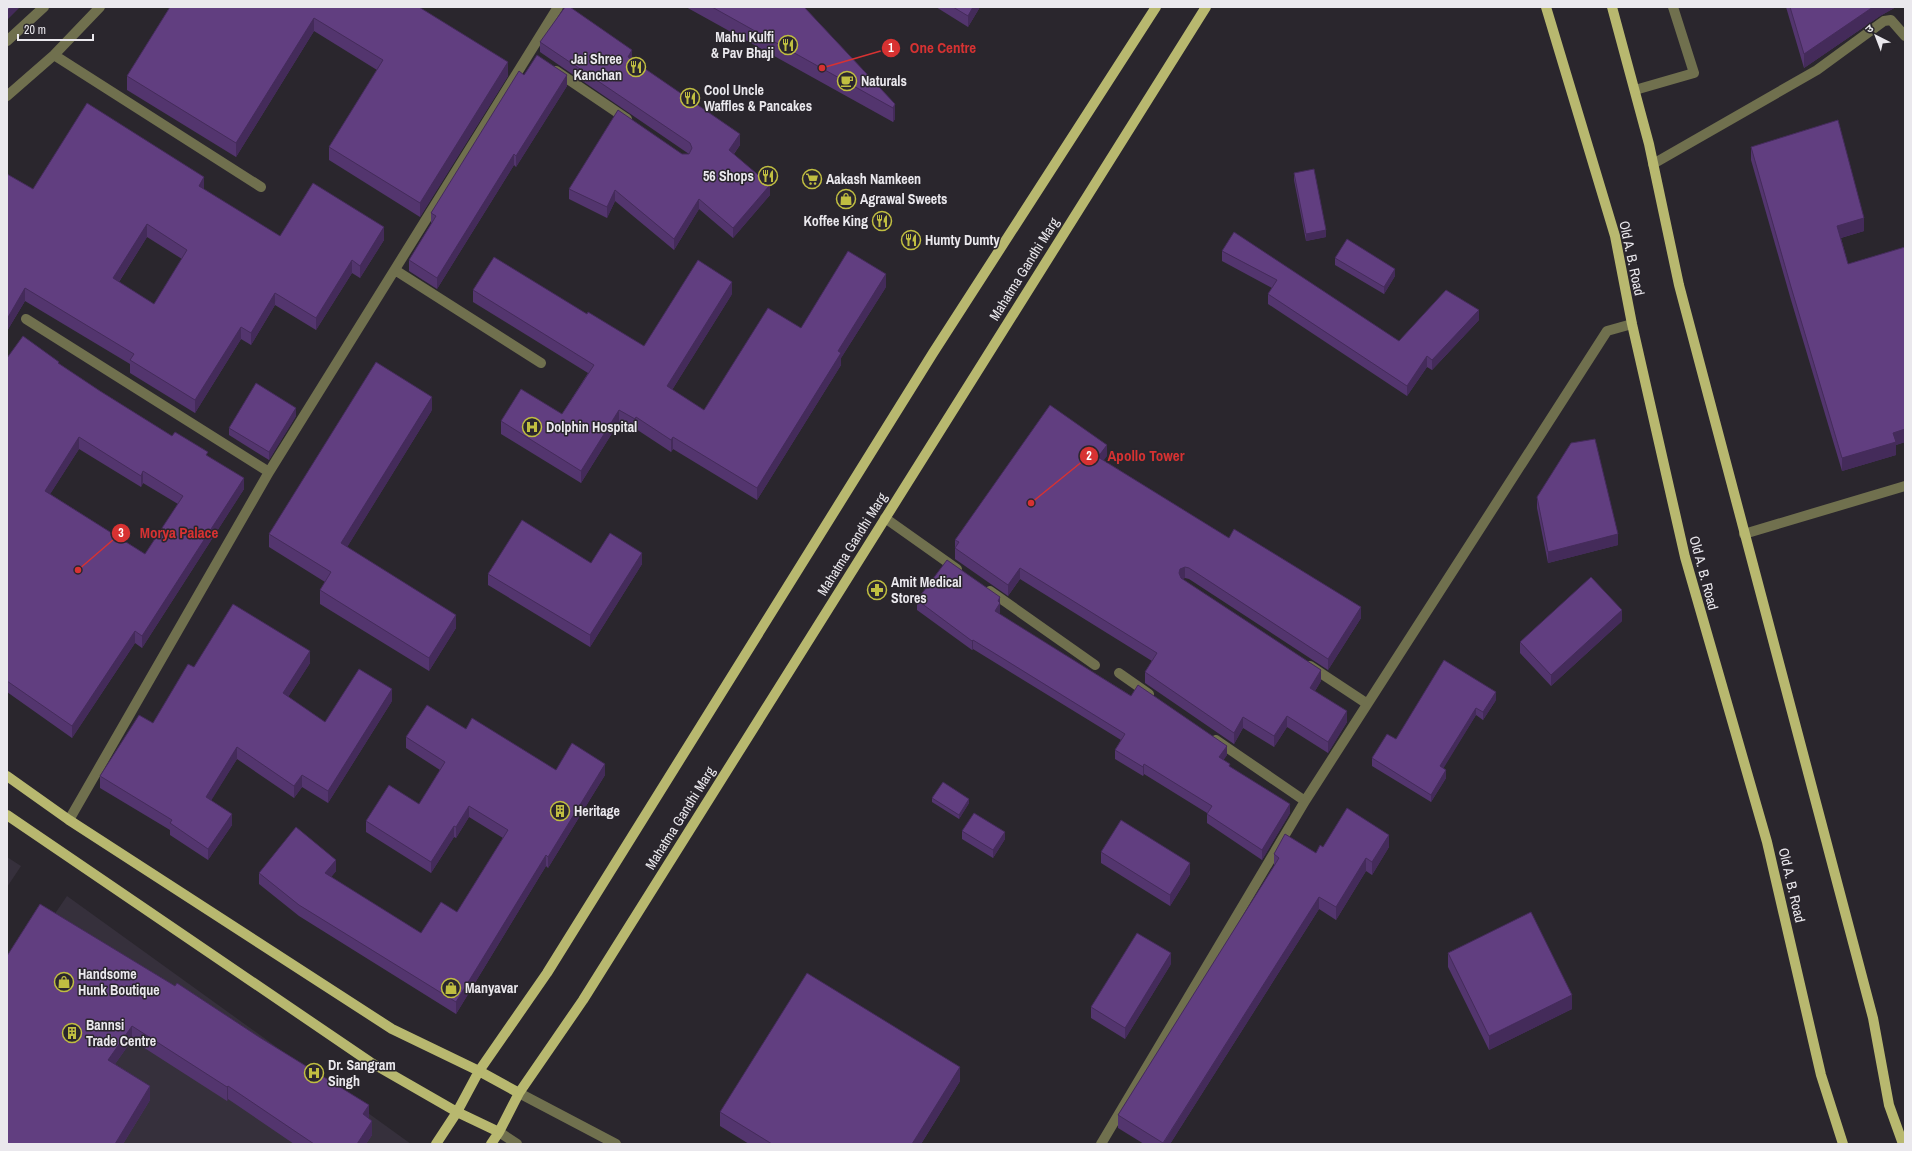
<svg xmlns="http://www.w3.org/2000/svg" width="1912" height="1151" font-family="'Archivo Narrow','Noto Sans Devanagari',sans-serif">
<rect width="100%" height="100%" fill="#2a262d"/>
<path fill="#36303c" d="M 7,857 L 21,866 L 7,887 Z
M 67,896 L 411,1144 L 7,1144 L 7,984 Z"/>
<g fill="none" stroke-linecap="round" stroke-linejoin="round">
<path stroke="#70704e" stroke-width="10" d="M 7,41 L 44,7
M 54,55 L 261,187
M 556,71 L 627,119
M 1635,90 L 1694,73 L 1673,7
M 7,96 L 54,55 L 100,7
M 1653,164 L 1817,70 L 1884,21 L 1891,20 L 1905,36
M 395,270 L 541,363
M 26,319 L 269,472
M 885,518 L 957,569
M 1744,534 L 1905,486
M 990,591 L 1095,665
M 1310,666 L 1366,703
M 1119,673 L 1149,694
M 1216,740 L 1305,801
M 69,820 L 269,472 L 558,7
M 519,1093 L 616,1144
M 499,1132 L 517,1144
M 1101,1144 L 1305,801 L 1607,331 L 1632,324"/>
<path stroke="#b8b86f" stroke-width="10" d="M 1546,7 L 1615,236 L 1632,324 L 1685,557 L 1767,842 L 1821,1075 L 1843,1144
M 1612,7 L 1649,144 L 1679,285 L 1873,1018 L 1889,1105 L 1903,1144
M 7,776 L 69,820 L 392,1029 L 479,1071 L 547,973 L 933,353 L 1156,7
M 7,815 L 370,1062 L 457,1112 L 436,1144
M 519,1093 L 479,1071 L 457,1112 L 499,1132 L 519,1093 L 583,1000 L 1206,7
M 491,1144 L 499,1132"/>
</g>
<path fill="#53356e" fill-rule="evenodd" d="M 170,7 L 419,7 L 508,76 L 420,217 L 329,160 L 329,147 L 377,70 L 314,31 L 236,157 L 127,90 L 127,76 Z
M 686,7 L 804,7 L 895,104 L 895,119 L 893,122 Z
M 936,7 L 980,7 L 968,27 Z
M 1786,7 L 1896,7 L 1880,16 L 1804,68 Z
M 540,42 L 632,60 L 740,145 L 734,154 L 770,195 L 733,238 L 699,209 L 674,250 L 615,201 L 607,218 L 569,199 L 569,189 L 682,154 L 689,154 L 540,52 Z
M 524,75 L 567,86 L 516,167 L 514,165 L 437,289 L 409,271 L 409,260 L 431,224 L 431,213 Z
M 1751,147 L 1864,231 L 1841,238 L 1848,264 L 1905,247 L 1905,442 L 1896,445 L 1896,455 L 1842,471 L 1791,300 L 1751,160 Z
M 1294,173 L 1326,237 L 1306,241 L 1294,180 Z
M 7,174 L 33,189 L 204,190 L 280,236 L 384,240 L 360,278 L 352,273 L 316,330 L 275,305 L 251,345 L 241,339 L 195,413 L 130,373 L 130,364 L 25,301 L 7,331 ZM 147,237 L 182,259 L 154,304 L 119,282 Z
M 1222,251 L 1399,341 L 1479,320 L 1432,370 L 1427,367 L 1407,396 L 1268,304 L 1268,294 L 1272,288 L 1222,261 Z
M 1335,258 L 1395,276 L 1384,294 L 1335,265 Z
M 886,287 L 841,358 L 841,365 L 757,500 L 673,449 L 671,452 L 636,429 L 635,431 L 619,422 L 581,483 L 501,434 L 501,421 L 562,414 L 588,373 L 473,302 L 473,290 L 587,314 L 644,346 L 732,294 L 672,390 L 704,410 L 801,328 Z
M 7,358 L 59,364 L 100,391 L 172,436 L 208,456 L 244,489 L 142,648 L 135,643 L 72,738 L 7,692 ZM 79,449 L 141,487 L 143,483 L 178,504 L 145,554 L 50,494 Z
M 432,410 L 347,547 L 456,628 L 429,671 L 320,604 L 320,590 L 325,582 L 269,547 L 269,534 Z
M 296,416 L 269,460 L 229,435 L 229,428 Z
M 1107,456 L 1103,460 L 1229,538 L 1361,618 L 1328,670 L 1189,579 L 1185,578 L 1182,579 L 1321,681 L 1315,691 L 1347,722 L 1328,753 L 1287,727 L 1274,747 L 1243,728 L 1234,744 L 1145,683 L 1145,672 L 1152,661 L 1020,579 L 1008,596 L 955,559 L 955,540 Z
M 1537,497 L 1618,545 L 1548,563 L 1537,508 Z
M 591,563 L 642,564 L 590,647 L 488,585 L 488,574 Z
M 1000,597 L 1000,612 L 999,614 L 1227,755 L 1223,760 L 1230,767 L 1290,813 L 1262,860 L 1207,823 L 1207,813 L 1144,774 L 1143,776 L 1115,759 L 1115,750 L 1121,740 L 973,649 L 972,650 L 917,610 L 917,600 Z
M 1622,621 L 1551,686 L 1520,653 L 1520,642 Z
M 310,663 L 288,697 L 325,722 L 392,701 L 328,803 L 302,787 L 294,798 L 237,759 L 211,800 L 232,825 L 208,860 L 170,835 L 170,830 L 100,788 L 100,776 L 153,723 L 194,667 Z
M 1496,700 L 1483,720 L 1476,715 L 1443,768 L 1446,778 L 1431,802 L 1372,766 L 1372,758 L 1396,739 Z
M 466,729 L 556,770 L 605,775 L 548,868 L 546,866 L 456,1014 L 299,916 L 259,884 L 259,873 L 336,871 L 331,877 L 421,933 L 457,912 L 503,838 L 469,817 L 456,838 L 454,837 L 431,873 L 366,832 L 366,821 L 419,804 L 440,770 L 406,748 L 406,737 Z
M 932,798 L 969,803 L 959,819 L 932,802 Z
M 962,831 L 1005,839 L 993,858 L 962,839 Z
M 1323,847 L 1389,847 L 1372,875 L 1366,871 L 1336,920 L 1319,909 L 1170,1144 L 1144,1144 L 1118,1128 L 1118,1115 L 1274,867 L 1274,854 L 1316,853 Z
M 1101,852 L 1190,874 L 1170,906 L 1101,863 Z
M 40,904 L 175,986 L 177,983 L 259,1037 L 369,1105 L 369,1119 L 372,1121 L 372,1135 L 366,1144 L 294,1144 L 228,1099 L 227,1101 L 132,1040 L 115,1064 L 150,1086 L 150,1100 L 123,1144 L 7,1144 L 7,956 Z
M 1448,953 L 1572,1009 L 1489,1050 L 1448,967 Z
M 1171,964 L 1125,1039 L 1091,1018 L 1091,1007 Z
M 960,1081 L 921,1144 L 749,1144 L 720,1126 L 720,1112 Z"/>
<path fill="#442b5a" d="M 11,7 L 20,7 L 7,20 L 7,11 Z
M 973,7 L 980,7 L 968,27 L 968,16 Z
M 1873,7 L 1896,7 L 1880,16 L 1804,68 L 1804,54 Z
M 314,18 L 314,31 L 236,157 L 236,143 Z
M 632,50 L 632,60 L 628,57 Z
M 508,62 L 508,76 L 420,217 L 420,203 Z
M 567,75 L 567,86 L 516,167 L 516,156 Z
M 895,104 L 895,119 L 893,122 L 893,108 Z
M 740,134 L 740,145 L 729,160 L 729,150 Z
M 514,154 L 514,165 L 437,289 L 437,278 Z
M 204,177 L 204,190 L 199,186 Z
M 770,185 L 770,195 L 733,238 L 733,228 Z
M 615,190 L 615,201 L 607,218 L 607,207 Z
M 699,199 L 699,209 L 674,250 L 674,239 Z
M 1864,218 L 1864,231 L 1837,239 L 1837,226 Z
M 147,224 L 147,237 L 113,291 L 113,278 Z
M 384,227 L 384,240 L 360,278 L 360,266 Z
M 1326,230 L 1326,237 L 1306,241 L 1306,234 Z
M 352,260 L 352,273 L 316,330 L 316,318 Z
M 1395,269 L 1395,276 L 1384,294 L 1384,287 Z
M 886,274 L 886,287 L 841,358 L 841,365 L 757,500 L 757,488 L 838,351 Z
M 732,282 L 732,294 L 667,398 L 667,386 Z
M 25,288 L 25,301 L 7,331 L 7,319 Z
M 275,293 L 275,305 L 251,345 L 251,333 Z
M 1479,310 L 1479,320 L 1432,370 L 1432,360 Z
M 241,327 L 241,339 L 195,413 L 195,400 Z
M 1427,356 L 1427,367 L 1407,396 L 1407,386 Z
M 432,397 L 432,410 L 341,557 L 341,543 Z
M 296,408 L 296,416 L 269,460 L 269,452 Z
M 619,410 L 619,422 L 581,483 L 581,471 Z
M 636,417 L 636,429 L 635,431 L 635,419 Z
M 1905,429 L 1905,442 L 1896,445 L 1896,455 L 1842,471 L 1842,458 L 1893,433 Z
M 79,437 L 79,449 L 45,502 L 45,491 Z
M 673,437 L 673,449 L 671,452 L 671,440 Z
M 1107,445 L 1107,456 L 1098,468 L 1098,457 Z
M 143,471 L 143,483 L 141,487 L 141,476 Z
M 244,478 L 244,489 L 142,648 L 142,636 Z
M 1618,534 L 1618,545 L 1548,563 L 1548,552 Z
M 642,553 L 642,564 L 590,647 L 590,635 Z
M 1185,567 L 1185,578 L 1180,580 L 1179,573 L 1180,569 Z
M 1020,568 L 1020,579 L 1008,596 L 1008,585 Z
M 1000,597 L 1000,612 L 995,620 L 995,611 L 998,601 Z
M 1361,607 L 1361,618 L 1328,670 L 1328,659 Z
M 1622,610 L 1622,621 L 1551,686 L 1551,675 Z
M 456,615 L 456,628 L 429,671 L 429,658 Z
M 135,631 L 135,643 L 72,738 L 72,726 Z
M 973,640 L 973,649 L 972,650 L 972,641 Z
M 310,651 L 310,663 L 283,705 L 283,693 Z
M 1321,670 L 1321,681 L 1310,699 L 1310,688 Z
M 392,689 L 392,701 L 328,803 L 328,791 Z
M 1496,692 L 1496,700 L 1483,720 L 1483,712 Z
M 1476,708 L 1476,715 L 1440,774 L 1440,766 Z
M 1347,711 L 1347,722 L 1328,753 L 1328,742 Z
M 1287,716 L 1287,727 L 1274,747 L 1274,736 Z
M 1243,717 L 1243,728 L 1234,744 L 1234,733 Z
M 1227,746 L 1227,755 L 1219,767 L 1219,757 Z
M 237,747 L 237,759 L 206,809 L 206,797 Z
M 605,764 L 605,775 L 548,868 L 548,857 Z
M 1144,764 L 1144,774 L 1143,776 L 1143,767 Z
M 1446,770 L 1446,778 L 1431,802 L 1431,795 Z
M 302,775 L 302,787 L 294,798 L 294,786 Z
M 969,799 L 969,803 L 959,819 L 959,815 Z
M 1290,804 L 1290,813 L 1262,860 L 1262,850 Z
M 469,806 L 469,817 L 456,838 L 456,827 Z
M 232,814 L 232,825 L 208,860 L 208,849 Z
M 454,826 L 454,837 L 431,873 L 431,862 Z
M 1005,832 L 1005,839 L 993,858 L 993,850 Z
M 1389,835 L 1389,847 L 1372,875 L 1372,862 Z
M 546,855 L 546,866 L 456,1014 L 456,1002 Z
M 1366,858 L 1366,871 L 1336,920 L 1336,907 Z
M 336,860 L 336,871 L 325,885 L 325,873 Z
M 1190,863 L 1190,874 L 1170,906 L 1170,895 Z
M 1319,897 L 1319,909 L 1170,1144 L 1163,1144 Z
M 1171,953 L 1171,964 L 1125,1039 L 1125,1028 Z
M 1572,995 L 1572,1009 L 1489,1050 L 1489,1036 Z
M 132,1026 L 132,1040 L 108,1074 L 108,1060 Z
M 960,1067 L 960,1081 L 921,1144 L 912,1144 Z
M 150,1086 L 150,1100 L 123,1144 L 115,1144 Z
M 228,1086 L 228,1099 L 227,1101 L 227,1087 Z
M 369,1105 L 369,1119 L 363,1114 Z
M 372,1121 L 372,1135 L 366,1144 L 357,1144 Z"/>
<path fill="#613e80" stroke="#442b5a" fill-rule="evenodd" d="M 7,7 L 11,7 L 7,11 Z
M 170,7 L 419,7 L 508,62 L 420,203 L 329,147 L 383,60 L 314,18 L 236,143 L 127,76 Z
M 565,7 L 570,7 L 632,50 L 628,57 L 740,134 L 729,150 L 770,185 L 733,228 L 699,199 L 674,239 L 615,190 L 607,207 L 569,189 L 618,110 L 682,154 L 689,154 L 692,148 L 690,143 L 540,42 Z
M 712,7 L 804,7 L 895,104 L 893,108 Z
M 953,7 L 973,7 L 968,16 Z
M 1790,7 L 1873,7 L 1804,54 Z
M 537,55 L 567,75 L 516,156 L 514,154 L 437,278 L 409,260 L 436,216 L 431,213 L 519,71 L 524,75 Z
M 87,103 L 204,177 L 199,186 L 280,236 L 313,183 L 384,227 L 360,266 L 352,260 L 316,318 L 275,293 L 251,333 L 241,327 L 195,400 L 130,360 L 134,354 L 25,288 L 7,319 L 7,174 L 33,189 ZM 147,224 L 187,250 L 154,304 L 113,278 Z
M 1838,120 L 1864,218 L 1837,226 L 1848,264 L 1905,247 L 1905,429 L 1893,433 L 1896,442 L 1842,458 L 1791,287 L 1751,147 Z
M 1314,169 L 1326,230 L 1306,234 L 1294,173 Z
M 1234,232 L 1399,341 L 1446,290 L 1479,310 L 1432,360 L 1427,356 L 1407,386 L 1268,294 L 1277,280 L 1222,251 Z
M 1347,239 L 1395,269 L 1384,287 L 1335,258 Z
M 848,251 L 886,274 L 838,351 L 841,353 L 757,488 L 673,437 L 671,440 L 636,417 L 635,419 L 619,410 L 581,471 L 501,421 L 521,389 L 562,414 L 594,365 L 473,290 L 494,257 L 587,314 L 588,312 L 644,346 L 698,260 L 732,282 L 667,386 L 704,410 L 768,308 L 801,328 Z
M 23,336 L 59,362 L 58,363 L 100,391 L 172,436 L 175,432 L 208,452 L 206,455 L 244,478 L 142,636 L 135,631 L 72,726 L 7,681 L 7,358 ZM 79,437 L 141,476 L 143,471 L 183,496 L 145,554 L 45,491 Z
M 376,362 L 432,397 L 341,543 L 456,615 L 429,658 L 320,590 L 331,572 L 269,534 Z
M 256,383 L 296,408 L 269,452 L 229,428 Z
M 1050,405 L 1107,445 L 1098,457 L 1229,538 L 1234,529 L 1361,607 L 1328,659 L 1189,568 L 1185,567 L 1180,569 L 1179,573 L 1181,578 L 1321,670 L 1310,688 L 1347,711 L 1328,742 L 1287,716 L 1274,736 L 1243,717 L 1234,733 L 1145,672 L 1157,653 L 1020,568 L 1008,585 L 955,548 L 959,542 L 955,540 Z
M 1595,439 L 1618,534 L 1548,552 L 1537,497 L 1571,443 Z
M 522,520 L 591,563 L 610,533 L 642,553 L 590,635 L 488,574 Z
M 947,560 L 1000,597 L 998,601 L 1000,603 L 995,611 L 1131,696 L 1138,685 L 1227,746 L 1219,757 L 1230,764 L 1229,766 L 1290,804 L 1262,850 L 1207,814 L 1212,806 L 1144,764 L 1143,767 L 1115,750 L 1125,734 L 973,640 L 972,641 L 917,600 Z
M 1591,577 L 1622,610 L 1551,675 L 1520,642 Z
M 233,604 L 310,651 L 283,693 L 325,722 L 359,669 L 392,689 L 328,791 L 302,775 L 294,786 L 237,747 L 206,797 L 232,814 L 208,849 L 170,823 L 172,820 L 100,776 L 139,715 L 153,723 L 188,664 L 194,667 Z
M 1444,660 L 1496,692 L 1483,712 L 1476,708 L 1440,766 L 1446,770 L 1431,795 L 1372,758 L 1387,734 L 1396,739 Z
M 427,705 L 466,729 L 472,718 L 556,770 L 572,743 L 605,764 L 548,857 L 546,855 L 456,1002 L 299,905 L 259,873 L 296,827 L 336,860 L 325,873 L 421,933 L 441,902 L 457,912 L 508,830 L 469,806 L 456,827 L 454,826 L 431,862 L 366,821 L 389,785 L 419,804 L 445,762 L 406,737 Z
M 943,782 L 969,799 L 959,815 L 932,798 Z
M 1347,808 L 1389,835 L 1372,862 L 1366,858 L 1336,907 L 1319,897 L 1163,1143 L 1118,1115 L 1279,858 L 1274,854 L 1285,834 L 1316,853 L 1320,845 L 1323,847 Z
M 974,813 L 1005,832 L 993,850 L 962,831 Z
M 1121,820 L 1190,863 L 1170,895 L 1101,852 Z
M 40,904 L 175,986 L 177,983 L 259,1037 L 369,1105 L 363,1114 L 372,1121 L 357,1144 L 314,1144 L 228,1086 L 227,1087 L 132,1026 L 108,1060 L 150,1086 L 115,1144 L 7,1144 L 7,956 Z
M 1531,912 L 1572,995 L 1489,1036 L 1448,953 Z
M 1137,933 L 1171,953 L 1125,1028 L 1091,1007 Z
M 807,973 L 960,1067 L 912,1144 L 772,1144 L 720,1112 Z"/>
<defs>
<g id="restaurant-ring" transform="scale(1)"><circle r="9.5" fill="#2a262d" stroke="#c0be41" stroke-width="1.5"/><path d="M-5-6h1v4h1v-4h1v4h1v-4h1v5L-1.5 .5V6h-2V.5L-5-1ZM5-6V6H3V1.5H1.5Q1.5-4 5-6Z" fill="#c0be41"/></g>
<g id="cafe-ring" transform="scale(1)"><circle r="9.5" fill="#2a262d" stroke="#c0be41" stroke-width="1.5"/><path d="M-5.5-4.5H6V0H3Q3 3.5 0 3.5H-2.5Q-5.5 3.5-5.5 0ZM3-3.2v2h1.7v-2ZM-6 4.5H4V6H-6Z" fill="#c0be41"/></g>
<g id="supermarket-ring" transform="scale(1)"><circle r="9.5" fill="#2a262d" stroke="#c0be41" stroke-width="1.5"/><path d="M-6-5.5h2.5l.6 2H6L4.5 2H-2.5L-4.4-4H-6ZM-1.5 3.2a1.3 1.3 0 1 0 .1 0ZM3 3.2a1.3 1.3 0 1 0 .1 0Z" fill="#c0be41"/></g>
<g id="shop-ring" transform="scale(1)"><circle r="9.5" fill="#2a262d" stroke="#c0be41" stroke-width="1.5"/><path d="M-5-2.5h2.3a2.7 3.5 0 0 1 5.4 0H5L5.5 6h-11ZM-1.5-2.5h3a1.5 2.3 0 0 0-3 0Z" fill="#c0be41"/></g>
<g id="hospital-ring" transform="scale(1)"><circle r="9.5" fill="#2a262d" stroke="#c0be41" stroke-width="1.5"/><path d="M-5-5h3v3.5h4V-5h3V5h-3V1.5h-4V5h-3Z" fill="#c0be41"/></g>
<g id="pharmacy-ring" transform="scale(1)"><circle r="9.5" fill="#2a262d" stroke="#c0be41" stroke-width="1.5"/><path d="M-2-6h4v4h4v4h-4v4h-4v-4h-4v-4h4Z" fill="#c0be41"/></g>
<g id="building-ring" transform="scale(1)"><circle r="9.5" fill="#2a262d" stroke="#c0be41" stroke-width="1.5"/><path d="M-4-6H4V6H1V3H-1V6H-4ZM-2.5-4.3h1.7v1.8h-1.7ZM.8-4.3h1.7v1.8H.8ZM-2.5-1h1.7V.8h-1.7ZM.8-1h1.7V.8H.8Z" fill="#c0be41"/></g>
</defs>
<g fill-rule="evenodd">
<use href="#restaurant-ring" x="788" y="45"/>
<use href="#restaurant-ring" x="636" y="67"/>
<use href="#cafe-ring" x="847" y="81"/>
<use href="#restaurant-ring" x="690" y="98"/>
<use href="#restaurant-ring" x="768" y="176"/>
<use href="#supermarket-ring" x="812" y="179"/>
<use href="#shop-ring" x="846" y="199"/>
<use href="#restaurant-ring" x="882" y="221"/>
<use href="#restaurant-ring" x="911" y="240"/>
<use href="#hospital-ring" x="532" y="427"/>
<use href="#pharmacy-ring" x="877" y="590"/>
<use href="#building-ring" x="560" y="811"/>
<use href="#shop-ring" x="64" y="982"/>
<use href="#shop-ring" x="451" y="988"/>
<use href="#building-ring" x="72" y="1033"/>
<use href="#hospital-ring" x="314" y="1073"/>
</g>
<g text-anchor="middle" stroke-width="3" stroke-linejoin="round" paint-order="stroke">
<g font-size="14" font-weight="bold" fill="#eae8ed" stroke="#2a262d" text-anchor="start">
<text x="774" y="42" text-anchor="end">Mahu Kulfi<tspan x="774" dy="16">&amp; Pav Bhaji</tspan></text>
<text x="622" y="64" text-anchor="end">Jai Shree<tspan x="622" dy="16">Kanchan</tspan></text>
<text x="861" y="86">Naturals</text>
<text x="704" y="95">Cool Uncle<tspan x="704" dy="16">Waffles &amp; Pancakes</tspan></text>
<text x="754" y="181" text-anchor="end">56 Shops</text>
<text x="826" y="184">Aakash Namkeen</text>
<text x="860" y="204">Agrawal Sweets</text>
<text x="868" y="226" text-anchor="end">Koffee King</text>
<text x="925" y="245">Humty Dumty</text>
<text x="546" y="432">Dolphin Hospital</text>
<text x="891" y="587">Amit Medical<tspan x="891" dy="16">Stores</tspan></text>
<text x="574" y="816">Heritage</text>
<text x="78" y="979">Handsome<tspan x="78" dy="16">Hunk Boutique</tspan></text>
<text x="465" y="993">Manyavar</text>
<text x="86" y="1030">Bannsi<tspan x="86" dy="16">Trade Centre</tspan></text>
<text x="328" y="1070">Dr. Sangram<tspan x="328" dy="16">Singh</tspan></text>
</g>
<g font-size="14" fill="#eae8ed" stroke="#2a262d">
<text transform="translate(1632 258) rotate(78)" y="5">Old A. B. Road</text>
<text transform="translate(1024 269) rotate(-58)" y="5">Mahatma Gandhi Marg</text>
<text transform="translate(852 544) rotate(-58)" y="5">Mahatma Gandhi Marg</text>
<text transform="translate(1704 573) rotate(75)" y="5">Old A. B. Road</text>
<text transform="translate(680 818) rotate(-58)" y="5">Mahatma Gandhi Marg</text>
<text transform="translate(1792 885) rotate(77)" y="5">Old A. B. Road</text>
</g>
</g>
<path fill="none" stroke="#d73232" stroke-width="1.5" d="M822 68L891 48M1031 503L1089 456M78 570L121 533"/>
<g fill="#d73232" stroke="#2a262d" stroke-width="1.5">
<circle cx="822" cy="68" r="4"/>
<circle cx="1031" cy="503" r="4"/>
<circle cx="78" cy="570" r="4"/>
<circle cx="891" cy="48" r="10"/>
<circle cx="1089" cy="456" r="10"/>
<circle cx="121" cy="533" r="10"/>
</g>
<g font-size="12" text-anchor="middle" font-weight="bold" fill="#fff">
<text x="891" y="52">1</text>
<text x="1089" y="460">2</text>
<text x="121" y="537">3</text>
</g>
<g font-size="15" text-anchor="middle" font-weight="bold" fill="#d73232" stroke="#2a262d" stroke-width="3" stroke-linejoin="round" paint-order="stroke">
<text x="943" y="53">One Centre</text>
<text x="1146" y="461">Apollo Tower</text>
<text x="179" y="538">Morya Palace</text>
</g>
<rect width="1912" height="1151" fill="none" stroke="#eae8ed" stroke-width="16"/>
<g transform="translate(1876 36) rotate(318)" stroke="#2a262d" stroke-width="3" paint-order="stroke">
<path d="M0-3L7 15L0 10L-7 15Z" fill="#eae8ed"/>
<text y="-6" font-size="11" font-weight="bold" text-anchor="middle" fill="#eae8ed">उ</text>
</g>
<path d="M18 34v6h75v-6" fill="none" stroke="#eae8ed" stroke-width="2"/>
<text x="24" y="34" font-size="12" fill="#eae8ed" stroke="#2a262d" stroke-width="3" paint-order="stroke">20 m</text>
</svg>
